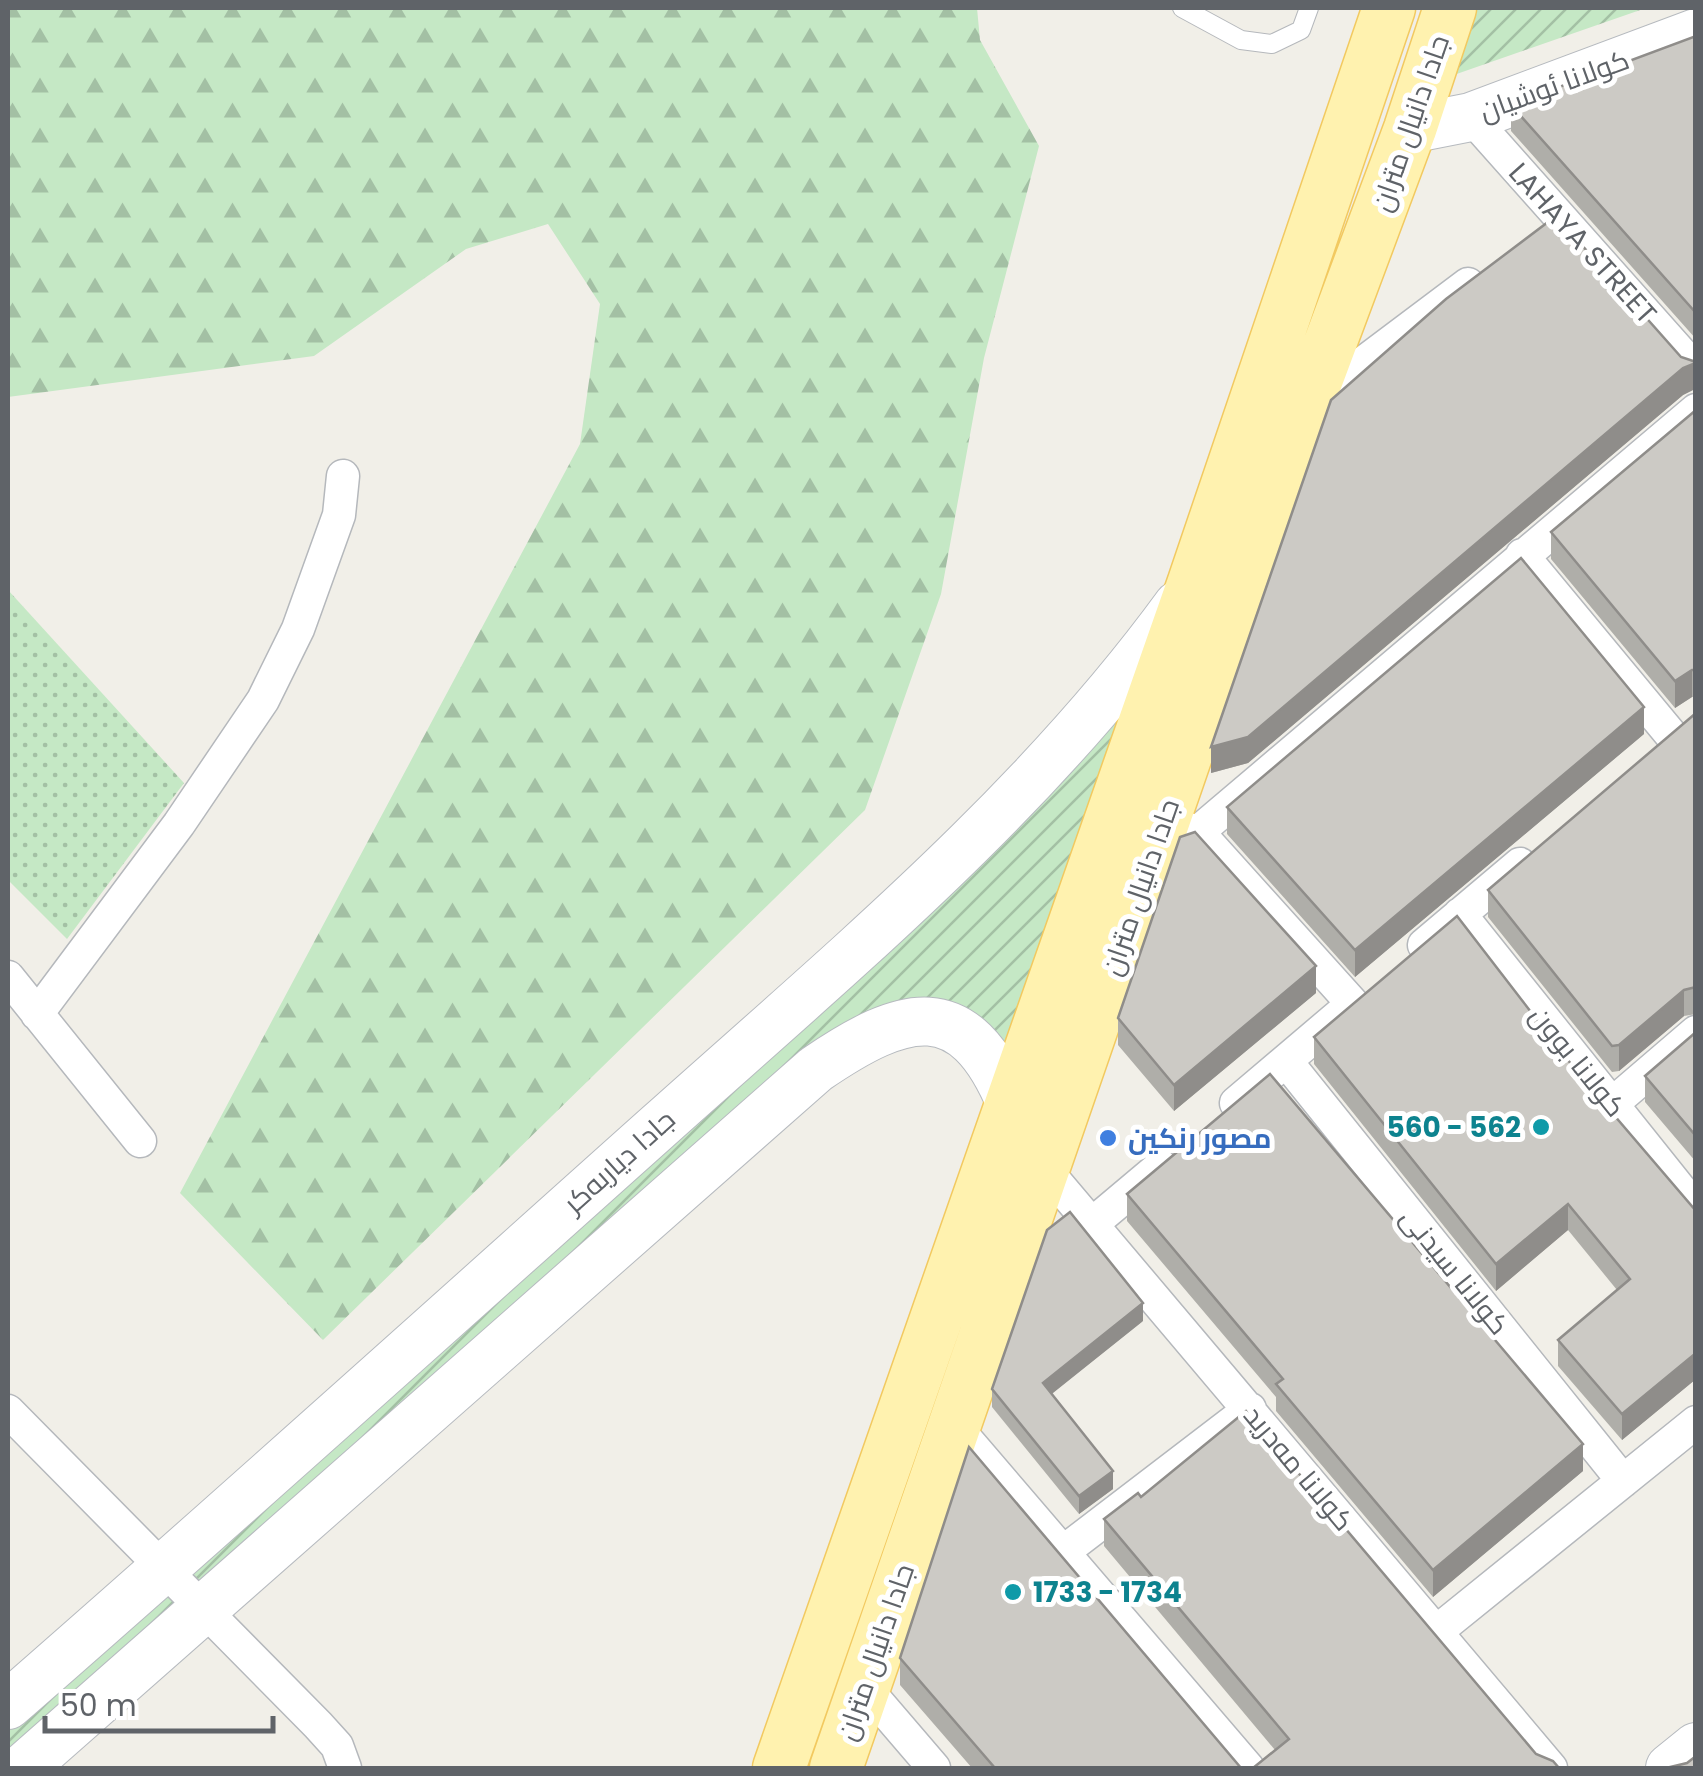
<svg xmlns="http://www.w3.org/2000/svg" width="1703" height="1776" font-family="Poppins,Cairo,sans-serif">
<defs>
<pattern id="forest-firs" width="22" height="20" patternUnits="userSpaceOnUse" patternTransform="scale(2.5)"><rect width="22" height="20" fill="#c5e8c5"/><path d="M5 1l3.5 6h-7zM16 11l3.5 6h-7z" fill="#a3c0a4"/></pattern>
<pattern id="park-dots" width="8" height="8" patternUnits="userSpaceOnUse" patternTransform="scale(2.5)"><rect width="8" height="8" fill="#c5e8c5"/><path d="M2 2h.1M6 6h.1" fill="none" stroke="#a3c0a4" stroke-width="1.8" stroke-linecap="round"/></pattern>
<pattern id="garden-furrows" width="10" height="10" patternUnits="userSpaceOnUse" patternTransform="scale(2.5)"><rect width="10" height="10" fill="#c5e8c5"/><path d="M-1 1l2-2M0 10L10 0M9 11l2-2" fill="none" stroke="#a3c0a4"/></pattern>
</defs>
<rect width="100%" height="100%" fill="#f1efe8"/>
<path fill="url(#forest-firs)" d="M 8,8 L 977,8 L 980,40 L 1039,146 L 984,358 L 941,594 L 865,810 L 323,1340 L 180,1193 L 580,444 L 600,304 L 548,224 L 466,249 L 314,356 L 8,397 Z"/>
<path fill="url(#park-dots)" d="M 8,590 L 184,783 L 67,939 L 8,880 Z"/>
<path fill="url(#garden-furrows)" d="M 1468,8 L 1646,8 L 1448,77 Z
M 1140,657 L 1011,1104 L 977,1040 L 883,1030 L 8,1768 L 8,1705 Z"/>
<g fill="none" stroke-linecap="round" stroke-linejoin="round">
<g stroke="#b5b8bc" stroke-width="20">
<path id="lane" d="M 1182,8 L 1241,40 L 1272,44 L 1301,30 L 1309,8"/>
</g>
<g stroke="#b5b8bc" stroke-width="35">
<path id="street" d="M 1471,117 L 1696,370
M 1311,402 L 1468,284
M 1522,555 L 1672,736
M 1163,821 L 1198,832 L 1696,410
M 1198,832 L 1353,1004
M 1460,914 L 1696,1209
M 1424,945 L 1520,864
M 8,977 L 140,1141
M 37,1014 L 179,824 L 263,700 L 298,629 L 339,515 L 343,476
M 1286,1061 L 1623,1481
M 1236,1103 L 1348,1008
M 1612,1104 L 1696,1032
M 1045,1169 L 1551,1768
M 1092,1224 L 1161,1166
M 8,1411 L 318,1725 L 337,1746 L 345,1768
M 954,1425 L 1248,1768
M 1063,1552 L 1250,1409
M 1436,1632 L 1696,1422
M 862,1684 L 934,1768"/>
</g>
<g stroke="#b6babf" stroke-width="50">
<path id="secondary" d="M 1410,129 L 1471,117 L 1696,33
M 8,1705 C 227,1514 443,1319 660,1125 C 842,962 1033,804 1178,605
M 23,1768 L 816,1069 C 904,1009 964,991 1011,1104
M 1670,1768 L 1696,1747"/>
</g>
<g stroke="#f2c960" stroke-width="55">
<path id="primary" d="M 779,1768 L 1194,582 L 1389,8
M 836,1768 L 1307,405 L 1410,129 L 1450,8"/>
</g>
<use href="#lane" stroke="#fff" stroke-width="18"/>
<use href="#street" stroke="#fff" stroke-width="32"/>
<use href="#secondary" stroke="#fff" stroke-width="48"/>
<use href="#primary" stroke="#fff2af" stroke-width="52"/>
</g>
<path fill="#afaea9" d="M 1696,36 L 1696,339 L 1511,131 L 1511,105 Z
M 1681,357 L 1696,362 L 1696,391 L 1693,390 L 1683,395 L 1248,763 L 1211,773 Z
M 1696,410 L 1696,697 L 1692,697 L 1675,708 L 1551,559 L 1551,532 Z
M 1696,713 L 1696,1014 L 1684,1016 L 1619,1071 L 1612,1072 L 1488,917 L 1488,890 Z
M 1644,734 L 1355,977 L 1227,834 L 1227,807 Z
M 1316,993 L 1174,1111 L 1118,1045 L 1118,1018 Z
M 1696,1032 L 1696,1162 L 1645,1102 L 1645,1076 Z
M 1314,1037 L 1578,1073 L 1696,1211 L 1696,1379 L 1622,1440 L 1558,1366 L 1558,1340 L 1617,1290 L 1568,1230 L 1496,1291 L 1314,1064 Z
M 1127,1194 L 1583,1471 L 1433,1597 L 1276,1411 L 1276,1397 L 1127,1221 Z
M 1143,1321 L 1051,1394 L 1113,1489 L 1079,1514 L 992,1407 L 992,1389 Z
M 1141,1497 L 1536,1754 L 1275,1750 L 1104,1546 L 1104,1519 Z
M 900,1658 L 1241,1768 L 972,1768 L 900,1685 Z"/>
<path fill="#8f8d8a" d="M 1693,364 L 1693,390 L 1683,395 L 1248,763 L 1211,773 L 1211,747 L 1683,368 Z
M 1692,670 L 1692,697 L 1675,708 L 1675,681 Z
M 1644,707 L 1644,734 L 1355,977 L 1355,950 Z
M 1316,966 L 1316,993 L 1174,1111 L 1174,1085 Z
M 1684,990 L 1684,1016 L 1619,1071 L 1619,1045 Z
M 1568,1204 L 1568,1230 L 1496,1291 L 1496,1264 Z
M 1143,1303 L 1143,1321 L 1043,1401 L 1043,1383 Z
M 1696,1353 L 1696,1379 L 1622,1440 L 1622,1414 Z
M 1583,1444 L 1583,1471 L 1433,1597 L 1433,1570 Z
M 1113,1471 L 1113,1489 L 1079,1514 L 1079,1496 Z"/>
<path fill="#cccac5" stroke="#8f8d8a" stroke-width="2.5" d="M 1696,36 L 1696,313 L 1511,105 Z
M 1556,216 L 1681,357 L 1696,362 L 1696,364 L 1693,364 L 1683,368 L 1248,737 L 1211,747 L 1331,400 L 1446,299 Z
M 1696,410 L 1696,670 L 1692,670 L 1675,681 L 1551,532 Z
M 1521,558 L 1644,707 L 1355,950 L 1227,807 Z
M 1696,713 L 1696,987 L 1684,990 L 1619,1045 L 1612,1046 L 1488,890 Z
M 1195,832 L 1316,966 L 1174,1085 L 1118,1018 L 1180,837 Z
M 1457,916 L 1578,1073 L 1696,1211 L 1696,1353 L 1622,1414 L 1558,1340 L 1630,1279 L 1568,1204 L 1496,1264 L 1314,1037 Z
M 1696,1032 L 1696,1136 L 1645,1076 Z
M 1270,1074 L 1583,1444 L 1433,1570 L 1276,1384 L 1283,1379 L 1127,1194 Z
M 1070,1212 L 1143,1303 L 1043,1383 L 1113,1471 L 1079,1496 L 992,1389 L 1047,1230 Z
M 1246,1411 L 1536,1754 L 1553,1761 L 1559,1768 L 1253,1768 L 1289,1739 L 1104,1519 L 1138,1493 L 1141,1497 Z
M 969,1447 L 1241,1768 L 995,1768 L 900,1658 Z
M 1696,1756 L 1696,1768 L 1666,1768 L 1687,1763 Z"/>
<g fill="#0f9aa8" stroke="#fff" stroke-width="4">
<circle cx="1541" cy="1127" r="10"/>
<circle cx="1013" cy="1592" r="10"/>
</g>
<circle fill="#3f7fe0" stroke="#fff" stroke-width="4" cx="1108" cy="1138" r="10"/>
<g text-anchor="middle" stroke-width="10" stroke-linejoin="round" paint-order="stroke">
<g font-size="28" fill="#5f6368" stroke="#fff">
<text transform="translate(1554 85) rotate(-20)" y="10">كولانا ئوشيان</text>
<text transform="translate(1410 123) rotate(-71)" y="10">جادا دانيال متران</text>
<text transform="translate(1583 243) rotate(48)" y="10">LAHAYA STREET</text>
<text transform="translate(1140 887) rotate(-71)" y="10">جادا دانيال متران</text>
<text transform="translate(1578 1061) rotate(51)" y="10">كولانا بوون</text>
<text transform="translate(619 1161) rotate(-42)" y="10">جادا دیاربه‌كر</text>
<text transform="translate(1455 1271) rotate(51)" y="10">كولانا سيدنى</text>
<text transform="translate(1299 1468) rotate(50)" y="10">كولانا مه‌درید</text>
<text transform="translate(875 1652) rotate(-71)" y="10">جادا دانيال متران</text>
</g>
<g font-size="28" font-weight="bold" fill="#0d838f" stroke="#fff" text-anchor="end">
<text x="1521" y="1137">560 - 562</text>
<text x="1033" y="1602" text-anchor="start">1733 - 1734</text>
</g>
<g font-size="28" font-weight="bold" fill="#366cbe" stroke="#fff" text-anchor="start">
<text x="1128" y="1148">مصور رنكين</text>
</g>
</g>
<rect width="1703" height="1776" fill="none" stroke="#5f6368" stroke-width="20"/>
<path d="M45 1716v15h228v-15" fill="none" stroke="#5f6368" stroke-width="5"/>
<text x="60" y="1716" font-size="30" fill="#5f6368" stroke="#ffffff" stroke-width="8" paint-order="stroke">50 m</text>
</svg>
